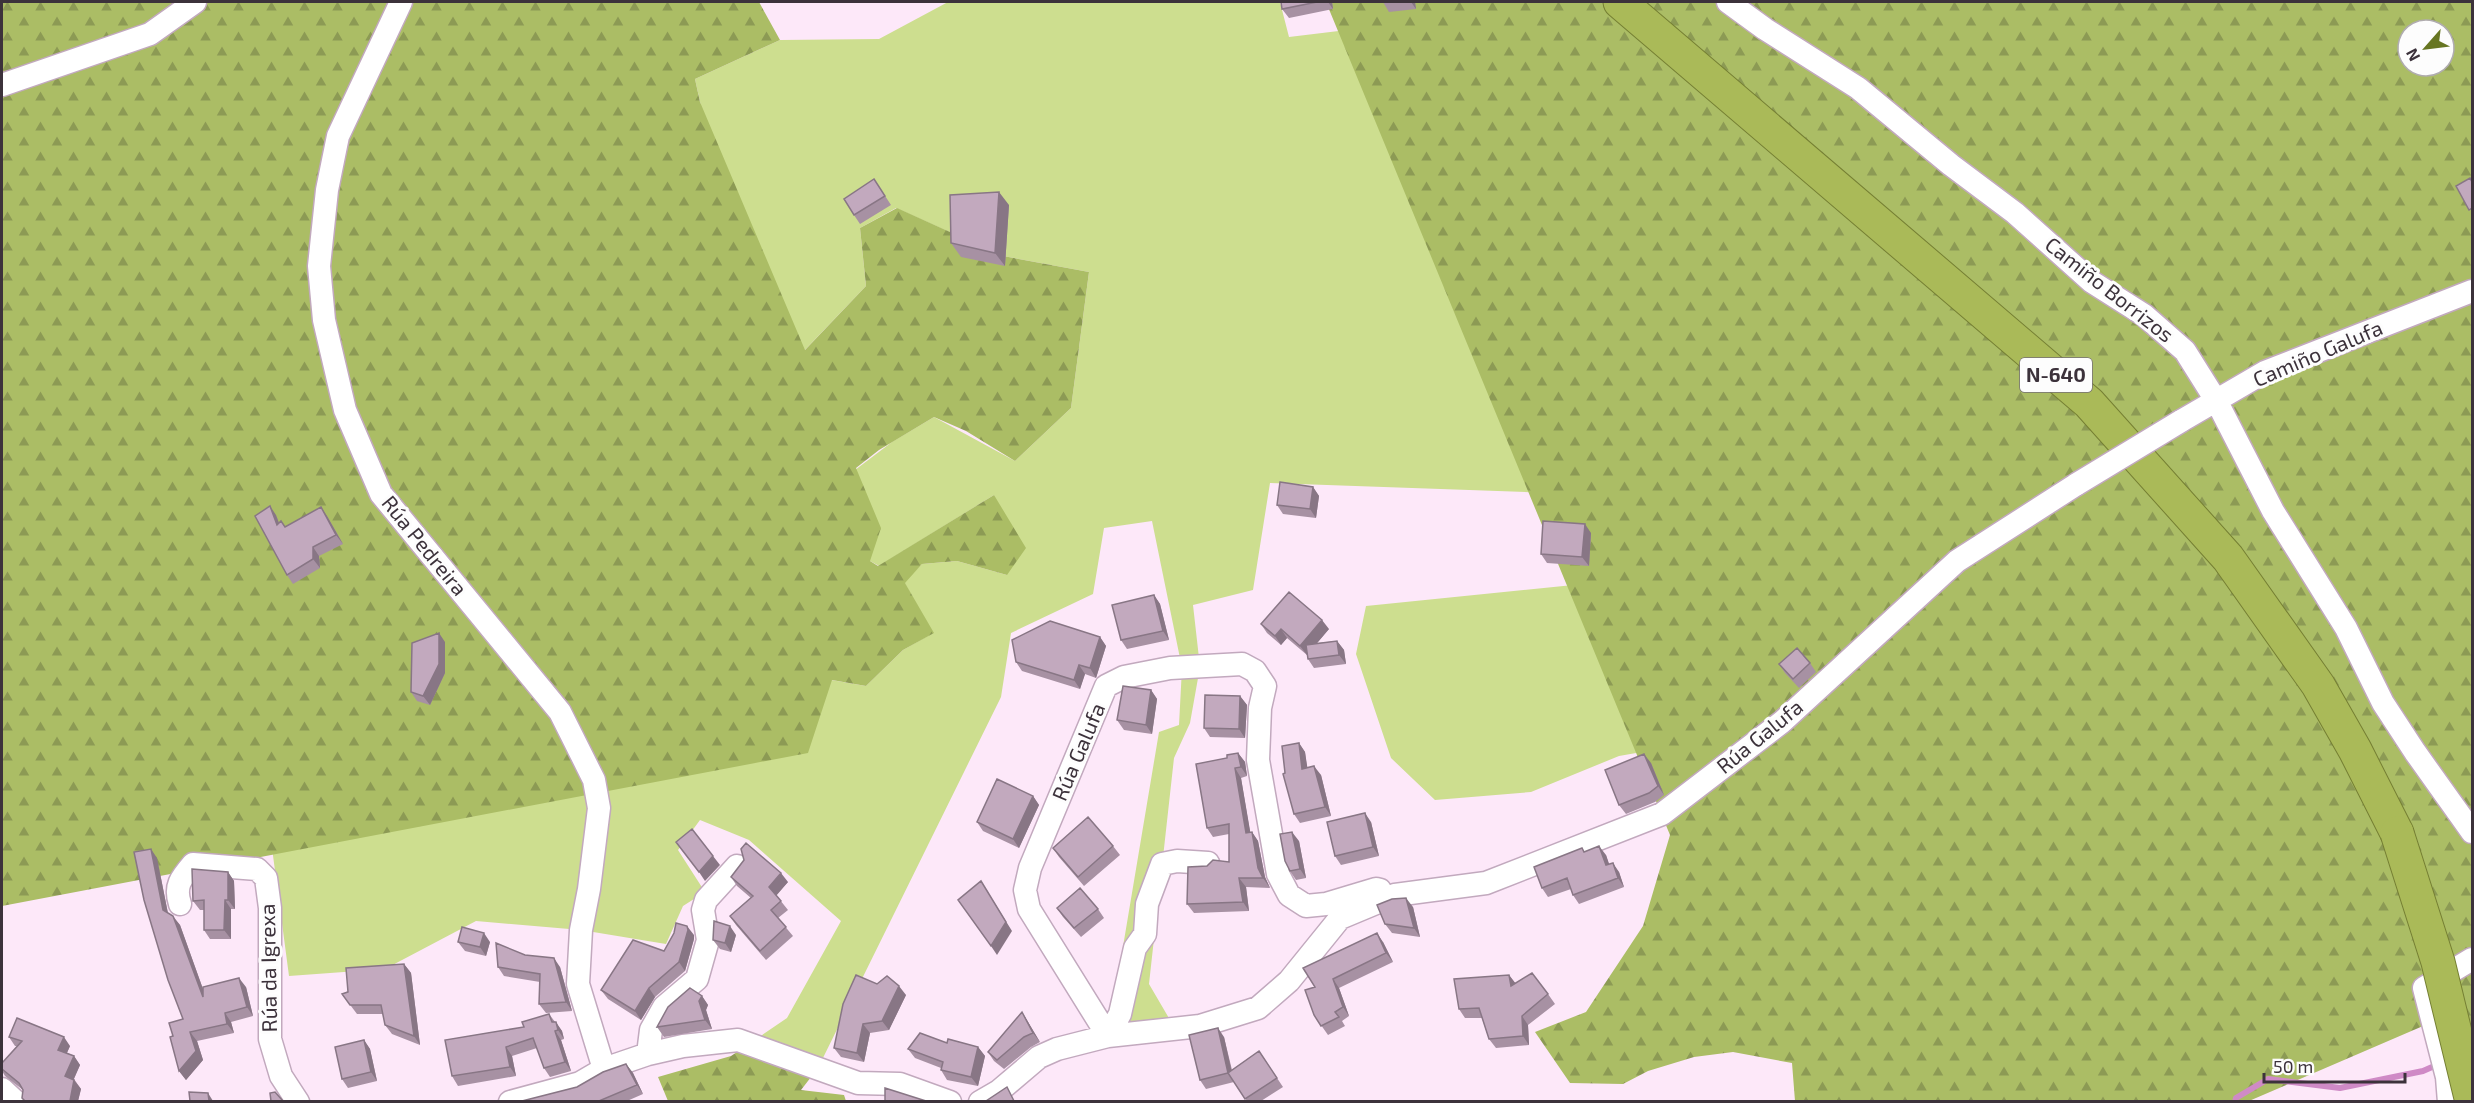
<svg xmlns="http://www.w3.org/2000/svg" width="2474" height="1103" font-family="'Exo 2',sans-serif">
<defs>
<pattern id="forest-firs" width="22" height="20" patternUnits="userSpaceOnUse" patternTransform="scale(1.5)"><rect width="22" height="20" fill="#abbd65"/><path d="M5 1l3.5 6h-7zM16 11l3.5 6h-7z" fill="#8c9a54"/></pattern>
</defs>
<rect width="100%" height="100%" fill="#fde8f9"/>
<path fill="#cdde8f" d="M 948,2 L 1280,2 L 1289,37 L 1413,22 L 1551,493 L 1270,483 L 1253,590 L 1193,605 L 1200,667 L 1190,723 L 1174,758 L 1149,984 L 1180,1037 L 1108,1036 L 1159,732 L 1179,725 L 1182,668 L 1152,521 L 1104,528 L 1093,594 L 1011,633 L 1001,697 L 818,1068 L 749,1044 L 787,1018 L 841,921 L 749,840 L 700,820 L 678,850 L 705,892 L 683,906 L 666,944 L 581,930 L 476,921 L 385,969 L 289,976 L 272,848 L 814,677 L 866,686 L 903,650 L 933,633 L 904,582 L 922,564 L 957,561 L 1007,575 L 994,495 L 879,566 L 838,543 L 822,495 L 892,442 L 934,417 L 1015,461 L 1071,408 L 1089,272 L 1003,256 L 896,208 L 860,228 L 866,286 L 778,378 L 713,161 L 695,79 L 780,40 L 879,39 Z
M 1593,583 L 1682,745 L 1619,756 L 1531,792 L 1435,800 L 1391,758 L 1356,654 L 1366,606 Z"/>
<path fill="url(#forest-firs)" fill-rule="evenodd" d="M 2,2 L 759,2 L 780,40 L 695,79 L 700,102 L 805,350 L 866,286 L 860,228 L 897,208 L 1003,256 L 1089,272 L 1071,408 L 1015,461 L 966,431 L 934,417 L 879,450 L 856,468 L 881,528 L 870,561 L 878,566 L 994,495 L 1026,548 L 1007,575 L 957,561 L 922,564 L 905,583 L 934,633 L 903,650 L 866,686 L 832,680 L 808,753 L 2,906 Z
M 1326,2 L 2472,2 L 2472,1101 L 2430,1023 L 2249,1101 L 1795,1101 L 1792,1063 L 1733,1052 L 1694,1057 L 1648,1071 L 1623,1084 L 1570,1083 L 1535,1032 L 1586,1012 L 1643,926 L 1670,835 ZM 2408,30 L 2444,30 L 2444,66 L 2408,66 Z
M 749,1044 L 818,1068 L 801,1090 L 844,1095 L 846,1101 L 668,1101 L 658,1077 L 731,1056 Z"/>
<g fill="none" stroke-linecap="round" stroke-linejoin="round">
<path stroke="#cf8ac6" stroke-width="6" d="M 2235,1102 L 2236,1098 L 2268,1079 L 2340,1088 L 2423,1071 L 2439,1064"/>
<g stroke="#c2a9be" stroke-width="25">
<path id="minor" d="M 401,2 L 338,136 L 327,190 L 319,266 L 324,320 L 345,410 L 381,494 L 560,712 L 594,780 L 599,808 L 589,889 L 581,930 L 578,984 L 604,1069
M 1728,2 L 1765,29 L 1858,88 L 1951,165 L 2015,213 L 2092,282 L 2144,315 L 2185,351 L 2217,402 L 2273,511 L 2346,628 L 2383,703 L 2415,752 L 2472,832
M 2,85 L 150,34 L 195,2
M 2181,421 L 2265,372 L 2472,291
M 180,904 C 174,886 181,878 193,864 L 257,869 L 266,878 L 270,908 L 270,1039 L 281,1076 L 298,1102
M 1108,1036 L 1029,909 L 1025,890 L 1030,868 L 1106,686 L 1124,677 L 1170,668 L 1242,664 L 1255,671 L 1265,686 L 1260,708 L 1258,760 L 1278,874 L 1289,895 L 1306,906 L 1326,904 L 1376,889 L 1380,890
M 1108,1036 L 1120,1014 L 1135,948 L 1145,934 L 1147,904 L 1162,864 L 1177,861 L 1208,863
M 648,1054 L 651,1030 L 664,1007 L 697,979 L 708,940 L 703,910 L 706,900 L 737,866
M 2,1089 L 16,1102
M 510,1102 L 580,1083 L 604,1069 L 648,1054 L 683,1046 L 738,1040 L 858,1083 L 900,1084 L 950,1102
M 980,1102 L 999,1091 L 1039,1057 L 1057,1049 L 1108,1036 L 1200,1026 L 1258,1008 L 1289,981 L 1340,918 L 1395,895 L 1486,883 L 1662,814 L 1782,722 L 1957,561 L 2077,484
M 2449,1102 L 2447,1077 L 2424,988 L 2472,959"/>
</g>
<g stroke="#757f33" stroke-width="35">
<path id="trunk" d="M 1620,2 L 2089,403 L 2228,558 L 2318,685 L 2355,750 L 2397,833"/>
</g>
<use href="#minor" stroke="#fff" stroke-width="22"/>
<use href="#trunk" stroke="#aaba58" stroke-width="33"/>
<g stroke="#c2a9be" stroke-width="25" stroke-linecap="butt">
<path id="minor-bridge" d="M 2077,484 L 2181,421"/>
</g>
<g stroke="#757f33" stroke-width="35" stroke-linecap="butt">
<path id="trunk-bridge" d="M 2397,833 L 2438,962 L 2472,1102"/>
</g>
<use href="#minor-bridge" stroke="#fff" stroke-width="22"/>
<use href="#trunk-bridge" stroke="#aaba58" stroke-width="33"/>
</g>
<path fill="#a791a3" d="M 1281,2 L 1332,2 L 1333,9 L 1289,18 L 1282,9 Z
M 1383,2 L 1415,2 L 1416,9 L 1389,12 Z
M 874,179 L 891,205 L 860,224 L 854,215 Z
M 1009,205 L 1005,266 L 961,257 L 951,243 Z
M 1313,487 L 1319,496 L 1316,518 L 1283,514 L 1277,505 Z
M 276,515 L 279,523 L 285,527 L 327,516 L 343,544 L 319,556 L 320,568 L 293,584 L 287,575 Z
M 1591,533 L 1589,566 L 1547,563 L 1541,554 Z
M 1154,595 L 1160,604 L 1169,640 L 1127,649 L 1121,640 Z
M 1261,624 L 1329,629 L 1317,643 L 1337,641 L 1344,650 L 1346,664 L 1314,668 L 1308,659 L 1307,655 L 1287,638 L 1281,645 L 1267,633 Z
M 1100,637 L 1106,646 L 1096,678 L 1085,674 L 1080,689 L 1022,671 L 1016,662 Z
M 445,642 L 445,673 L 430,705 L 417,701 L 411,692 Z
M 1810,663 L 1816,672 L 1799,688 L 1785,673 L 1779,664 Z
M 1151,690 L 1157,699 L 1152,734 L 1124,730 L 1117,720 Z
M 1240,696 L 1247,705 L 1245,738 L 1210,737 L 1204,728 Z
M 1299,743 L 1305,752 L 1307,768 L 1321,775 L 1331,816 L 1300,823 L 1294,814 L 1285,773 Z
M 1238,753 L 1245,762 L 1247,776 L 1241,778 L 1250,832 L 1252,832 L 1258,841 L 1265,877 L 1270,888 L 1246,887 L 1249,911 L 1194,913 L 1187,904 L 1207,866 L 1229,862 L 1229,834 L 1213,837 L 1207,828 L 1227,758 Z
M 1651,763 L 1664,795 L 1655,802 L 1626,814 L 1619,805 Z
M 1033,796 L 1039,805 L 1019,848 L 983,831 L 977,822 Z
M 1371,822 L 1379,856 L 1341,865 L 1335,856 Z
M 1299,841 L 1306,878 L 1296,880 L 1290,871 Z
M 1113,846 L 1120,855 L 1084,886 L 1059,857 L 1053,848 Z
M 1582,848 L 1585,852 L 1606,855 L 1609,865 L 1619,872 L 1624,887 L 1579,904 L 1573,895 L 1571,889 L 1548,897 L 1542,888 Z
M 157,858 L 168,913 L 180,925 L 203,989 L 246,987 L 253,1016 L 231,1022 L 234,1033 L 197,1041 L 203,1060 L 186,1080 L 179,1071 L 173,1036 L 183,1019 Z
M 228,872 L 234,881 L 235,909 L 231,909 L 231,939 L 210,939 L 204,930 L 204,910 L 200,910 L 193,901 Z
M 731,877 L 788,882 L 776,895 L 788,910 L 778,918 L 793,936 L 766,960 L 736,925 L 730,916 L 751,898 L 737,886 Z
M 1413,907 L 1420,937 L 1392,933 L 1385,924 Z
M 1057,908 L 1098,909 L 1104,918 L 1081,937 L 1063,917 Z
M 694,935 L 694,939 L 685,971 L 655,997 L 641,1020 L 608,999 L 601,990 L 664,951 Z
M 736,935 L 731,952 L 720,949 L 713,940 Z
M 458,942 L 490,942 L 486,956 L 465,951 Z
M 1383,942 L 1393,962 L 1339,988 L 1349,1016 L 1342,1021 L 1345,1026 L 1328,1035 L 1314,1015 L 1315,987 Z
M 525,955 L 560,967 L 572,1011 L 546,1013 L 539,1004 L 540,982 L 504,976 L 498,967 Z
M 404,964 L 411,973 L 420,1045 L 392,1034 L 385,1025 L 383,1014 L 357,1014 L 342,994 Z
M 1509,975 L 1515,983 L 1548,994 L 1555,1004 L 1528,1025 L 1529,1045 L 1496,1048 L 1489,1039 L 1482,1018 L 1465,1018 L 1459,1009 Z
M 877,984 L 906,995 L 889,1030 L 870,1033 L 864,1062 L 841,1057 L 834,1048 Z
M 702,996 L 708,1005 L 706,1010 L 712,1029 L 664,1037 L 657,1027 Z
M 1022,1012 L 1040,1042 L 1031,1047 L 1004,1069 L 994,1061 L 988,1052 Z
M 549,1014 L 562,1031 L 564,1039 L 561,1040 L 571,1071 L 550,1077 L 544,1068 L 537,1048 L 512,1056 L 516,1076 L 458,1086 L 452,1076 L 524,1027 Z
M 9,1037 L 70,1046 L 67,1053 L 74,1056 L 80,1065 L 74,1079 L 81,1089 L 78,1101 L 24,1101 L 22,1098 L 23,1090 L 5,1076 L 2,1071 L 2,1063 L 17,1046 L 15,1046 Z
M 1224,1037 L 1232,1070 L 1259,1051 L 1283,1087 L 1261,1101 L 1247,1101 L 1234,1082 L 1206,1089 L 1200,1080 Z
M 364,1040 L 370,1049 L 377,1081 L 348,1088 L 342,1079 Z
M 947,1043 L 978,1047 L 985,1056 L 978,1086 L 947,1080 L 941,1070 L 941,1068 L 915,1058 L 908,1049 Z
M 626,1064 L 633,1073 L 643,1094 L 627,1101 L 522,1101 L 577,1087 Z"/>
<path fill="#887685" d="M 1328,2 L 1332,2 L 1333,9 Z
M 1411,2 L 1415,2 L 1416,9 Z
M 999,192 L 1009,205 L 1005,266 L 995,253 Z
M 1313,487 L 1319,496 L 1316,518 L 1310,509 Z
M 270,506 L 276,515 L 283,534 L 277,525 Z
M 321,507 L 327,516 L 343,544 L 336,535 Z
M 1585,524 L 1591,533 L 1589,566 L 1582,557 Z
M 313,547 L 319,556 L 320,568 L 313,559 Z
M 1154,595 L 1160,604 L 1169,640 L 1163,631 Z
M 1322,620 L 1329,629 L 1307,655 L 1300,646 Z
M 1281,629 L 1287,638 L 1281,645 L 1275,636 Z
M 439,633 L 445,642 L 445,673 L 430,705 L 423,696 Z
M 1100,637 L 1106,646 L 1096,678 L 1090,668 Z
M 1337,641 L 1344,650 L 1346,664 L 1339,655 Z
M 1079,665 L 1085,674 L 1080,689 L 1074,680 Z
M 1151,690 L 1157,699 L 1152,734 L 1146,725 Z
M 1240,696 L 1247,705 L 1245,738 L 1239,729 Z
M 1299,743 L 1305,752 L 1309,778 L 1302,769 Z
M 1238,753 L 1245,762 L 1247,776 L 1241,767 Z
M 1644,754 L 1651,763 L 1664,795 L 1658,786 Z
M 1314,766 L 1321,775 L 1331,816 L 1325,807 Z
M 1235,768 L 1241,778 L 1252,842 L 1246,833 Z
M 1033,796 L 1039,805 L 1019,848 L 1013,839 Z
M 1365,813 L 1371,822 L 1379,856 L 1373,847 Z
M 1252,832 L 1258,841 L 1265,877 L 1270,888 L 1263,878 L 1258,868 Z
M 1292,832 L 1299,841 L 1306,878 L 1300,869 Z
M 1599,846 L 1606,855 L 1613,875 L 1606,865 Z
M 151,849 L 157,858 L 169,919 L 163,910 Z
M 713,856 L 720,865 L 705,881 L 699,872 Z
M 1613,863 L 1619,872 L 1624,887 L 1618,878 Z
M 228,872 L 234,881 L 235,909 L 228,900 Z
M 781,873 L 788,882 L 776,896 L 769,887 Z
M 1239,878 L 1246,887 L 1249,911 L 1243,902 Z
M 981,881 L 1012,931 L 997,955 L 991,946 Z
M 1406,898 L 1413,907 L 1420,937 L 1414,928 Z
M 225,900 L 231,909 L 231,939 L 224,930 Z
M 173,916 L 180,925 L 209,1006 L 203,997 Z
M 687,926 L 694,935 L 694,939 L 685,971 L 679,962 Z
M 730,926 L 736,935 L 731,952 L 725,943 Z
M 484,933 L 490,942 L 486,956 L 480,947 Z
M 1377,933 L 1383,942 L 1393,962 L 1386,953 Z
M 554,958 L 560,967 L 572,1011 L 566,1002 Z
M 404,964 L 411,973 L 420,1045 L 414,1036 Z
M 1509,975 L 1516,984 L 1511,986 Z
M 239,978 L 246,987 L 253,1016 L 247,1007 Z
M 1333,979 L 1339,988 L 1349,1016 L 1343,1007 Z
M 899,986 L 906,995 L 889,1030 L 882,1021 Z
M 649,988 L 655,997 L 641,1020 L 635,1011 Z
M 702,996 L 708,1005 L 706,1010 L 712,1029 L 705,1020 L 699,1001 Z
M 1022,1012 L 1040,1042 L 1033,1033 Z
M 225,1013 L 231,1022 L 234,1033 L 227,1024 Z
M 1522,1016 L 1528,1025 L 1529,1045 L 1523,1036 Z
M 556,1022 L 562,1031 L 564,1039 L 558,1030 Z
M 863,1024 L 870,1033 L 864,1062 L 857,1053 Z
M 1218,1028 L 1224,1037 L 1234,1082 L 1228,1073 Z
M 555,1031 L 561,1040 L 571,1071 L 565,1062 Z
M 190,1032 L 197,1041 L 203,1060 L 186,1080 L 179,1071 Z
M 64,1037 L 70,1046 L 64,1059 L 58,1050 Z
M 364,1040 L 370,1049 L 377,1081 L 371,1072 Z
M 506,1047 L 512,1056 L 516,1076 L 510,1067 Z
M 978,1047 L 985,1056 L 978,1086 L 971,1077 Z
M 74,1056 L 80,1065 L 71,1085 L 65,1076 Z
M 626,1064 L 633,1073 L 643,1094 L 637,1085 Z
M 74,1080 L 81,1089 L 78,1101 L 70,1101 Z
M 208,1093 L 213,1101 L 209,1101 Z"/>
<path fill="#c2a9be" stroke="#887685" stroke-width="1.5" d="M 1281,2 L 1317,2 L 1282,9 Z
M 2470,178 L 2472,182 L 2472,208 L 2469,210 L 2456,186 Z
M 874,179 L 885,196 L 854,215 L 844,199 Z
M 999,192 L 995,253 L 951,243 L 950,195 Z
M 1280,482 L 1313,487 L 1310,509 L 1277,505 Z
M 270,506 L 277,525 L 281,521 L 285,527 L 321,507 L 336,535 L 313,547 L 313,559 L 287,575 L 255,516 Z
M 1543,521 L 1585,524 L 1582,557 L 1541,554 Z
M 1289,592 L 1322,620 L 1300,646 L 1281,629 L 1275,636 L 1261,624 Z
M 1154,595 L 1163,631 L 1121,640 L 1112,605 Z
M 1050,621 L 1100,637 L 1090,668 L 1079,665 L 1074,680 L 1016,662 L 1012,640 Z
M 439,633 L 439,664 L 423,696 L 411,692 L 412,643 Z
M 1337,641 L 1339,655 L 1308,659 L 1306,645 Z
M 1797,648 L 1810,663 L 1793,679 L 1779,664 Z
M 1123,686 L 1151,690 L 1146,725 L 1117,720 Z
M 1205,695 L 1240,696 L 1239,729 L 1204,728 Z
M 1299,743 L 1302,769 L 1314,766 L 1325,807 L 1294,814 L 1283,774 L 1285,773 L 1282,746 Z
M 1238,753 L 1241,767 L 1235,768 L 1246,833 L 1252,832 L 1258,868 L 1263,878 L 1239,878 L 1243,902 L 1187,904 L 1188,867 L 1207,866 L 1213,860 L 1229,862 L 1229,824 L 1207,828 L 1196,764 L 1227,758 L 1227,755 Z
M 1644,754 L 1658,786 L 1649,793 L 1619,805 L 1605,770 Z
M 997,779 L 1033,796 L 1013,839 L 977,822 Z
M 1365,813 L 1373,847 L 1335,856 L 1327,822 Z
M 1088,817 L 1113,846 L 1078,877 L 1053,848 Z
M 692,829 L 713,856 L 699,872 L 676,842 Z
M 1292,832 L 1300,869 L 1290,871 L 1285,861 L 1280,834 Z
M 746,843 L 781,873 L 769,887 L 781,901 L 771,910 L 786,927 L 760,951 L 730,916 L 753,896 L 731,877 L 744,860 L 741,849 Z
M 1599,846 L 1606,865 L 1613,863 L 1618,878 L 1573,895 L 1567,878 L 1542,888 L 1534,867 L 1582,848 L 1584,852 Z
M 151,849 L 163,910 L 173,916 L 203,997 L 203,987 L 239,978 L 247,1007 L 225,1013 L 227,1024 L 190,1032 L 196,1051 L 179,1071 L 170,1037 L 173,1036 L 169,1023 L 183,1019 L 168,980 L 144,900 L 134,852 Z
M 192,869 L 228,872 L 228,900 L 225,900 L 224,930 L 204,930 L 204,900 L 193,901 Z
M 981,881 L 1006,922 L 991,946 L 958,900 Z
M 1080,888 L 1098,909 L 1074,928 L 1057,908 Z
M 1406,898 L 1414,928 L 1385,924 L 1377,905 L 1392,899 Z
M 714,921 L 730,926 L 725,943 L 713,940 Z
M 676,923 L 687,926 L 688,930 L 679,962 L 649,988 L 635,1011 L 601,990 L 633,940 L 664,951 L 674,933 Z
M 462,927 L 484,933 L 480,947 L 458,942 Z
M 1377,933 L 1386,953 L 1333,979 L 1343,1007 L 1335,1012 L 1339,1017 L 1321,1026 L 1314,1015 L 1305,990 L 1315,987 L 1303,968 Z
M 496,943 L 525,955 L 554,958 L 566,1002 L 539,1004 L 540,974 L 498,967 Z
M 404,964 L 414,1036 L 385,1025 L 381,1005 L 350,1005 L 342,994 L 348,992 L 346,968 Z
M 1532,973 L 1548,994 L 1522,1016 L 1523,1036 L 1489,1039 L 1479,1008 L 1459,1009 L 1454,979 L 1509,975 L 1511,986 Z
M 856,975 L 877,984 L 887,976 L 899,986 L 882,1021 L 863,1024 L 857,1053 L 834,1048 L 843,1004 Z
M 690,988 L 702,996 L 699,1001 L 705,1020 L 657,1027 L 668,1007 Z
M 1022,1012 L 1033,1033 L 1024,1037 L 997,1060 L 988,1052 Z
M 549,1014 L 552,1022 L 556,1022 L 558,1030 L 555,1031 L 565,1062 L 544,1068 L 533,1038 L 506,1047 L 510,1067 L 452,1076 L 445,1040 L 524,1027 L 522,1022 Z
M 17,1018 L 64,1037 L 58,1050 L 74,1056 L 65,1076 L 74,1080 L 70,1101 L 25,1101 L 22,1098 L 23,1090 L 19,1083 L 2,1069 L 2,1063 L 22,1041 L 9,1037 Z
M 1218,1028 L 1228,1073 L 1200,1080 L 1189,1035 Z
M 920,1033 L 947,1043 L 948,1039 L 978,1047 L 971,1077 L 941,1070 L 943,1062 L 908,1049 Z
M 364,1040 L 371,1072 L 342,1079 L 335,1047 Z
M 1259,1051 L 1277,1078 L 1245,1099 L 1228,1073 Z
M 626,1064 L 637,1085 L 599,1101 L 522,1101 L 577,1087 L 603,1072 Z
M 1007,1087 L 1014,1101 L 986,1101 Z
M 885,1088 L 926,1101 L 885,1101 Z
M 189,1092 L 208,1093 L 209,1101 L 190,1101 Z
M 275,1092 L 283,1101 L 271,1101 L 270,1093 Z"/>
<g text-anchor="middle" stroke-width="6" stroke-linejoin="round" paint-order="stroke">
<rect fill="#fdfdfd" stroke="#766f75" stroke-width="1.5" x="2020" y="358" width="72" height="34" rx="4.5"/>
<g font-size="20" font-weight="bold" fill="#3c323b">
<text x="2056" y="382">N-640</text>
</g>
<g font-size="21" fill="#3c323b" stroke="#fdfdfd">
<text transform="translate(2109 290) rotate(38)" y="7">Camiño Borrizos</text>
<text transform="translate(2318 354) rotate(-23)" y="7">Camiño Galufa</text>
<text transform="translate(424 546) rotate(51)" y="7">Rúa Pedreira</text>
<text transform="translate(1760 737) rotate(-39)" y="7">Rúa Galufa</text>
<text transform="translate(1079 752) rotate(-67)" y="7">Rúa Galufa</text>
<text transform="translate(269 968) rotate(-91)" y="7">Rúa da Igrexa</text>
</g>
</g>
<rect width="2474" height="1103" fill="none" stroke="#3c323b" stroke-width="6"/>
<g transform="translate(2426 48) rotate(242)"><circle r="28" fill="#fdfdfd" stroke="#b0acaf" stroke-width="1.5"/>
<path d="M0-4.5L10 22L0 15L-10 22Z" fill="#677622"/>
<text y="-9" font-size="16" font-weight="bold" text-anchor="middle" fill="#3c323b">N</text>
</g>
<path d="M2264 1073v9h141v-9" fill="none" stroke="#3c323b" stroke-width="3"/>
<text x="2273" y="1073" font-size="18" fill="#3c323b" stroke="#fdfdfd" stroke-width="4.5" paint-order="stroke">50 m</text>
</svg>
